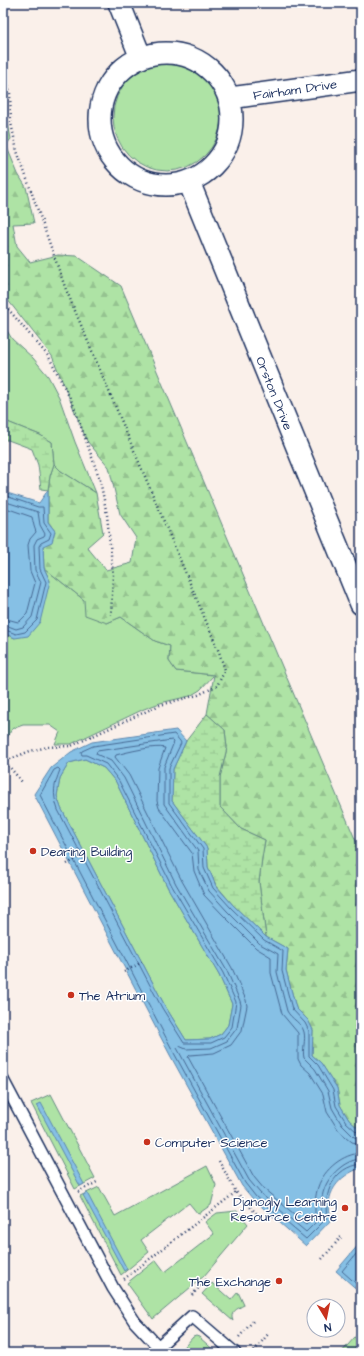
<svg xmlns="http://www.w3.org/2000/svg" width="364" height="1356" font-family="'Architects Daughter',sans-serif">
<defs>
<pattern id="forest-firs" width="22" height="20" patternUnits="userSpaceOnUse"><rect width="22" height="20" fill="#aee3a5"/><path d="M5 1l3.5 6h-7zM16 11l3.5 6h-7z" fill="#95c390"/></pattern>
<pattern id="wetland-marsh" width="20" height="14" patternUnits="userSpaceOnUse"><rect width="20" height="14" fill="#aee3a5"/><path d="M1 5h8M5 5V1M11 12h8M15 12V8" fill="none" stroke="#95c390"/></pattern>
</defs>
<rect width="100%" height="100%" fill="#faf0ea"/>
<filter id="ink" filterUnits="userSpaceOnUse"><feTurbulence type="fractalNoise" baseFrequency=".025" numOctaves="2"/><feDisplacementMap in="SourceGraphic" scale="8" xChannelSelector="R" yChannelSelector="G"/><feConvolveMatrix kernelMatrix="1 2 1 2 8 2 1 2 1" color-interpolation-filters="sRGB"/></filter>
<g filter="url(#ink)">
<path fill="#aee3a5" stroke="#648982" d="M113 117a54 54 0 1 1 108 0a54 54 0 1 1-108 0Z
M 3,324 L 12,339 L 33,358 L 48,376 L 59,397 L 75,442 L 96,493 L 61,471 L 54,464 L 52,442 L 40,435 L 5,421 L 3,414 Z
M 44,568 L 84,600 L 107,623 L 121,617 L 155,641 L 170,646 L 169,661 L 176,671 L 214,675 L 200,690 L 190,696 L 160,703 L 144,709 L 71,744 L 55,744 L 60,732 L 50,725 L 23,725 L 12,729 L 4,743 L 3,633 L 15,638 L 50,581 Z
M 85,759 L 104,768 L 116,782 L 168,888 L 219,975 L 232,1004 L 228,1025 L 221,1034 L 210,1039 L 186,1040 L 165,1006 L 61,808 L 57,796 L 60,778 L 69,763 Z
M 51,1094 L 95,1178 L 75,1189 L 31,1103 Z
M 207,1166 L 216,1185 L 211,1205 L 198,1214 L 189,1203 L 141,1240 L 149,1252 L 121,1275 L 80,1196 L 99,1187 L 115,1216 Z
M 237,1211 L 248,1224 L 204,1276 L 153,1319 L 127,1283 L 156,1260 L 165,1272 L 214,1234 L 205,1222 L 217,1213 Z
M 212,1283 L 231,1300 L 238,1292 L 244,1305 C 237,1309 229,1312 233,1321 L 202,1294 Z
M 361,1330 L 361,1353 L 341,1353 Z
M 196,1336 L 199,1337 L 217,1353 L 179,1353 L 193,1337 Z"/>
<path fill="url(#forest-firs)" stroke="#648982" d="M 3,97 L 11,139 L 6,145 L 18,174 L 26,187 L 34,223 L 13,224 L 17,246 L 30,262 L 58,255 L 77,256 L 121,286 L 361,853 L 361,1131 L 349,1120 L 340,1105 L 337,1088 L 321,1063 L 312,1055 L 313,1030 L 308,1020 L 296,1008 L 286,970 L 288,949 L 266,937 L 259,882 L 262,858 L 265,840 L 241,829 L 220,807 L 220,777 L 227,748 L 225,730 L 207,714 L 214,675 L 176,671 L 169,661 L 170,646 L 155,641 L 121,617 L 107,623 L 85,615 L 84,600 L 44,568 L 43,546 L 55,531 L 48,522 L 48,490 L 50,476 L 54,464 L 61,471 L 96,493 L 103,533 L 87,547 L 106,570 L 132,563 L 136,538 L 120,514 L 109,467 L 87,441 L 52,356 L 3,294 Z"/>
<path fill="url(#wetland-marsh)" stroke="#648982" d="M 3,418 L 5,421 L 40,435 L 52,442 L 54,464 L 50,476 L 48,490 L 41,489 L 38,465 L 32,449 L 8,440 L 3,440 Z
M 207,714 L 225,730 L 227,748 L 220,777 L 220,807 L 241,829 L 265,840 L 262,858 L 259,882 L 266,937 L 233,905 L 216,885 L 208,867 L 207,848 L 172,801 L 173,769 L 186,741 Z"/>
<path fill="#86c0e5" stroke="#5b86af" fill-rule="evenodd" d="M 3,487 L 4,492 L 39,503 L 48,490 L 48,522 L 55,531 L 52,542 L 43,546 L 44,568 L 50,581 L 40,622 L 28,636 L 15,638 L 3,633 Z
M 176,730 L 186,741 L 173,769 L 172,801 L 207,848 L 208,867 L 216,886 L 233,905 L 266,937 L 288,949 L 286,970 L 296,1008 L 308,1020 L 313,1030 L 312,1055 L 321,1063 L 337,1088 L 340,1105 L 349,1120 L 361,1131 L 361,1168 C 339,1175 322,1195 332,1219 L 306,1246 L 253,1199 L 242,1186 L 170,1055 L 34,794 L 51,768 L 71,752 L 92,742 ZM 85,759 L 104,768 L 116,782 L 168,888 L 219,975 L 232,1004 L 228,1025 L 221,1034 L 210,1039 L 186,1040 L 165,1006 L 61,808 L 57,796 L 60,778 L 69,763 Z
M 41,1103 L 84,1184 L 80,1186 L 37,1105 Z
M 87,1193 L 127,1269 L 124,1271 L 83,1195 Z
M 360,1243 L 361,1243 L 361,1293 L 336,1271 Z"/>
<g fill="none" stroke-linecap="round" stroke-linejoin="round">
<path stroke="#466994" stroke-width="1" d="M 3,495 L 38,507 L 43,507 L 44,523 L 51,533 L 49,539 L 41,543 L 39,546 L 40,569 L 46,582 L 37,620 L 25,632 L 16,634 L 3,629
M 3,501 L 38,512 L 40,525 L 45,534 L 44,536 L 37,539 L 34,545 L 35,570 L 41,582 L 32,617 L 23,627 L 16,629 L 3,624
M 3,507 L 32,517 L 34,526 L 36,532 L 30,539 L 28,545 L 30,571 L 35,583 L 27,614 L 20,621 L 18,622 L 3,618
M 361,1133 L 357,1132 L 346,1122 L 336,1106 L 333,1090 L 318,1065 L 309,1056 L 309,1031 L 305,1023 L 292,1009 L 282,971 L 283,951 L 264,940 L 231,908 L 213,888 L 204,868 L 203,849 L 169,803 L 169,768 L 181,743 L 180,741 L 174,734 L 93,746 L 82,751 L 81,753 L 82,755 L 86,755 L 106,764 L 119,781 L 172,886 L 223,973 L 236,1002 L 232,1027 L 224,1037 L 211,1043 L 184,1043 L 162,1008 L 58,810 C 52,792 54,786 60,770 L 58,768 L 54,770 L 40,795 L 174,1053 L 245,1183 L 256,1197 L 306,1239 L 327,1218 C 323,1194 333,1167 361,1164
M 361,1138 L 354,1137 L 342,1125 L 332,1108 L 328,1091 L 315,1069 L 304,1058 C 302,1050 306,1040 304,1032 C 302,1023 291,1019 287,1011 L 277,972 L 278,954 L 260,944 L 227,911 L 209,891 L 199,870 L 198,851 L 164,804 L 164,767 L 174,742 L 172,740 L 97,751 L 96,754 L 111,761 L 124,778 L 176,884 L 227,971 L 240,1001 L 241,1005 L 237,1028 L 227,1041 L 211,1048 L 186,1049 L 179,1046 L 177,1048 L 249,1180 L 260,1193 L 306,1232 L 321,1217 C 320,1196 324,1180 341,1167 C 346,1163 354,1159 361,1159
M 361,1144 L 352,1142 L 339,1131 L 327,1112 L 323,1094 L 310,1073 L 301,1065 L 298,1059 L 298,1033 L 282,1014 L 271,973 L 271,957 L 256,948 L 223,915 L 204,895 L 194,871 L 192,853 L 159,808 L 157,801 L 158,768 L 165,748 C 156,745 127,752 116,755 L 115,757 L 129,775 L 182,881 L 232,968 L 246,1000 L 247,1006 L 242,1030 L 231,1045 L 214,1053 L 190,1055 L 188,1057 L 254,1177 L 264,1189 L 306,1224 L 315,1215 C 315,1205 315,1196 318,1187 C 324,1169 343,1154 361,1153
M 361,1248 L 342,1271 L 361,1288"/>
<g stroke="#1b2f5e" stroke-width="14">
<path id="lane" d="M 3,1080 L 113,1288 L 135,1322 L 164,1353
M 158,1347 L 192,1316 L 235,1353"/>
</g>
<g stroke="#1b2f5e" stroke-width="24">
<path id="street" d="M 119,3 L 141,58
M100 119a66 66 0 1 1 132 0a66 66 0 1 1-132 0Z
M 230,98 L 361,80
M 189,182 L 361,604"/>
</g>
<path stroke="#1b2f5e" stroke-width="2.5" stroke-dasharray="1 3" stroke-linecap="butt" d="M 3,66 L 10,93 L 11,123 L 17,151 L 65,287 L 219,652 L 225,670 L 217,686 L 198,695 L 160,705 L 71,746 L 48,747 L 30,751 L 3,762
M 3,303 L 49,357 L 73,404 L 100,480 L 107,515 L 113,574 L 111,615
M 3,759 L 22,782
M 67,864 L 85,854
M 124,972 L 142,962
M 219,1161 L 236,1192 L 257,1214
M 78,1192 L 97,1182
M 322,1259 L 343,1235
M 124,1279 L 236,1192
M 192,1295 L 207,1279
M 239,1337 L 254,1320
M 254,1351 L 269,1333"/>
<use href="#lane" stroke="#fff" stroke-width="11"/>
<use href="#street" stroke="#fff" stroke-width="21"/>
</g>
</g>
<g fill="#c8321e" stroke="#fff" stroke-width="1.5">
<circle cx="33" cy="851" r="4"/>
<circle cx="71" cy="995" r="4"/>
<circle cx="147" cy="1142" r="4"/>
<circle cx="345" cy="1208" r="4"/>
<circle cx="279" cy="1281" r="4"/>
</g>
<g text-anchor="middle" stroke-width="3" stroke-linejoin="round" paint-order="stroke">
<g font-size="13" fill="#1b2f5e" stroke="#fff">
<text transform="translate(295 89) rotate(-8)" y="5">Fairham Drive</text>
<text transform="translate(275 393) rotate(68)" y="5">Orston Drive</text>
</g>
<g font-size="13" fill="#1b2f5e" stroke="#fff" text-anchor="start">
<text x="41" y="856">Dearing Building</text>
<text x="79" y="1000">The Atrium</text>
<text x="155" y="1147">Computer Science</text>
<text x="337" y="1206" text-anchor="end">Djanogly Learning<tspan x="337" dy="15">Resource Centre</tspan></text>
<text x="271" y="1286" text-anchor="end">The Exchange</text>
</g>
</g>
<rect width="364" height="1356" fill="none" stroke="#fff" stroke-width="16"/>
<rect x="8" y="8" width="348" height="1340" fill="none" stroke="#1b2f5e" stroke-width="1.5" filter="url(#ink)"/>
<g transform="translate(326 1318) rotate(170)"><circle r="19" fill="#ffffff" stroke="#a4acbf"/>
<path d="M0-3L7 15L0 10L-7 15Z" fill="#c8321e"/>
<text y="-6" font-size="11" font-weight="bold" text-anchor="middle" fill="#1b2f5e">N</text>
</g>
</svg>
